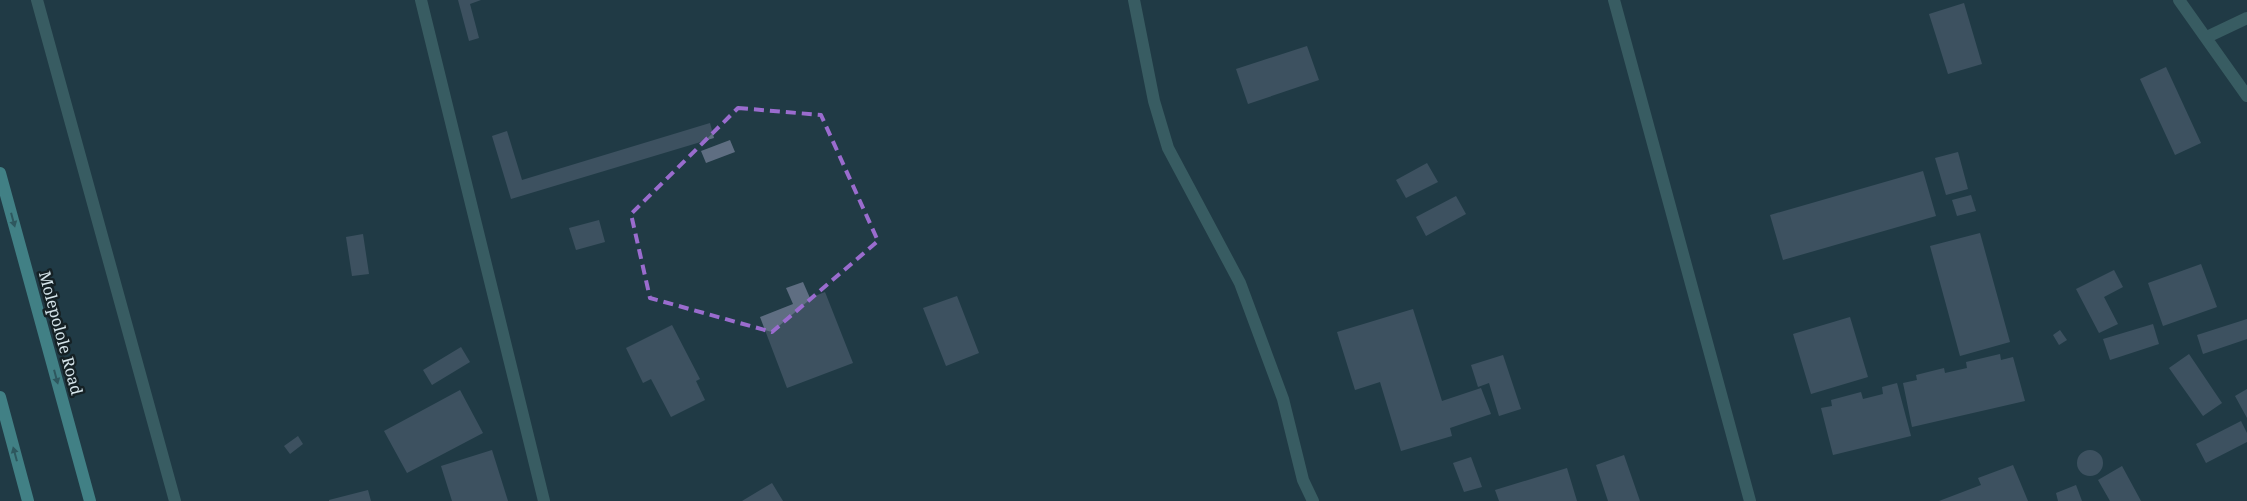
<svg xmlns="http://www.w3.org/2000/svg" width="2247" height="501" font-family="'Noto Serif',serif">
<rect width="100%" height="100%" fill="#213b45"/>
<path fill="#5f6e82" d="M 458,0 L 481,0 L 470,4 L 479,38 L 469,41 Z
M 1964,3 L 1982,64 L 1948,74 L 1929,14 Z
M 1307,46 L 1319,80 L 1248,104 L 1236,69 Z
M 2166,67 L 2201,143 L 2175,155 L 2140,79 Z
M 710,123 L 714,138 L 511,199 L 492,136 L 507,131 L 522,180 Z
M 730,140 L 735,152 L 706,163 L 701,151 Z
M 1958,152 L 1968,189 L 1946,195 L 1935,158 Z
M 1427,163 L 1438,182 L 1406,198 L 1396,180 Z
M 1923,171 L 1936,216 L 1783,260 L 1770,215 Z
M 1971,195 L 1976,211 L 1957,216 L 1952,200 Z
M 1456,196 L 1466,214 L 1426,236 L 1416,217 Z
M 599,220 L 605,242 L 576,250 L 569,228 Z
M 1980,233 L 2010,342 L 1960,356 L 1930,246 Z
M 363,234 L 369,274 L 352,276 L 346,237 Z
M 2201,264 L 2217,307 L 2163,326 L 2148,283 Z
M 2114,270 L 2123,287 L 2104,297 L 2118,324 L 2099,333 L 2076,289 Z
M 803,282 L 810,298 L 825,292 L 853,363 L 787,388 L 760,317 L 793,304 L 786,288 Z
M 957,296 L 979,353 L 946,366 L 923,308 Z
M 1413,309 L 1442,401 L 1481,388 L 1491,414 L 1450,428 L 1452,436 L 1401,451 L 1380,382 L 1355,390 L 1337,332 Z
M 1850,317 L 1868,377 L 1811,394 L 1793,334 Z
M 2247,319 L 2247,339 L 2203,354 L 2197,335 Z
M 2153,324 L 2159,344 L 2110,360 L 2103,339 Z
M 672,325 L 700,379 L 696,381 L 705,400 L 671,417 L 651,379 L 643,383 L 626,348 Z
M 2060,330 L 2067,340 L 2059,345 L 2053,335 Z
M 461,347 L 470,362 L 432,385 L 423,370 Z
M 2000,354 L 2001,360 L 2013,357 L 2025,401 L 1912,427 L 1903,383 L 1917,380 L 1916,375 L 1944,368 L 1945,373 L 1967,368 L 1966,362 Z
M 2189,354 L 2222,403 L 2203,416 L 2169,368 Z
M 1503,355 L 1521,409 L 1499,416 L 1489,383 L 1478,387 L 1471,365 Z
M 1897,383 L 1911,436 L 1833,455 L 1821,408 L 1832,406 L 1831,400 L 1861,392 L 1863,399 L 1883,394 L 1882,387 Z
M 2247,389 L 2247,418 L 2235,396 Z
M 460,390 L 483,433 L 407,473 L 384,431 Z
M 2241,421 L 2247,433 L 2247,442 L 2206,463 L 2196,444 Z
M 298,436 L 303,444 L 290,454 L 284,446 Z
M2077 463a13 13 0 1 1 26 0a13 13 0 1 1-26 0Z
M 492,450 L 508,501 L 452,501 L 441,466 Z
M 1624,455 L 1640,501 L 1608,501 L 1596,465 Z
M 1471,457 L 1482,487 L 1464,492 L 1453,463 Z
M 2013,465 L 2028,501 L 1939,501 L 1981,485 L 1978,478 Z
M 2122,466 L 2141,501 L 2110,501 L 2098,480 Z
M 1567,468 L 1577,501 L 1499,501 L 1495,490 Z
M 772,483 L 783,501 L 742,501 Z
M 2076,485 L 2082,501 L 2058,501 L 2056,493 Z
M 368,490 L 371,501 L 329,501 L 329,500 Z"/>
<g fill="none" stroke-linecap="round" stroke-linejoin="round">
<path stroke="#568685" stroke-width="12" d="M 37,0 L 175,501
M 421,0 L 544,501
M 1134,0 L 1154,101 L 1168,148 L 1240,283 L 1283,399 L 1303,480 L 1313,501
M 1614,0 L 1750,501
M 2179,0 L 2247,96
M 2207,37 L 2247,18"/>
<path stroke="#69d4d2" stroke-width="12" d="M 0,173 L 90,501
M 0,397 L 28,501"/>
</g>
<defs><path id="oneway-solid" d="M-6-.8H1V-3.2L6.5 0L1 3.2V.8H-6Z" transform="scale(1.25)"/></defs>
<g fill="#3f7a7c">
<use href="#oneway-solid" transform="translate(13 220) rotate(75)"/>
<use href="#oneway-solid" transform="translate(56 377) rotate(75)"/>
<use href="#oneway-solid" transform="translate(15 454) rotate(-105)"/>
</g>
<path d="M0 0H2247V501H0ZM 738,108 L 821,115 L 878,241 L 772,332 L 650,298 L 631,214 Z" fill="#213b45" fill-opacity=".55" fill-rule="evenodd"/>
<path fill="none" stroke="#9a6cce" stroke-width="4" stroke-dasharray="10 6" stroke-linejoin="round" d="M 738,108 L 821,115 L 878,241 L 772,332 L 650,298 L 631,214 Z"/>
<g text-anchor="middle" stroke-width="5" stroke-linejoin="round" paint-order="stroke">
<g font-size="16" fill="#d5e4ea" stroke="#152125">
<text transform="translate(61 333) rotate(75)" y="6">Molepolole Road</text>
</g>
</g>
</svg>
